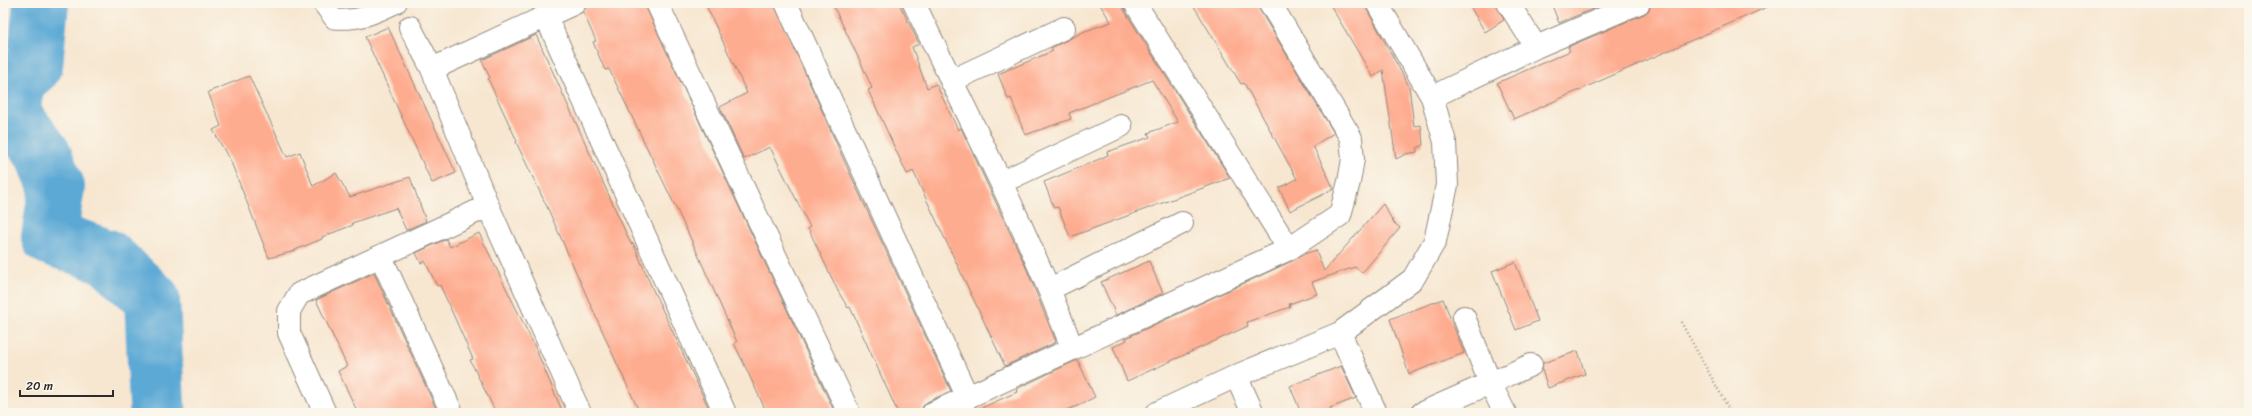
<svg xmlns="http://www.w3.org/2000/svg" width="2252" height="416" font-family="Sriracha,sans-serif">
<rect width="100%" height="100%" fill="#fbf7ec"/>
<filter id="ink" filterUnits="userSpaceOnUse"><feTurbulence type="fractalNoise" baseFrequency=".025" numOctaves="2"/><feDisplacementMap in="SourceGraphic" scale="8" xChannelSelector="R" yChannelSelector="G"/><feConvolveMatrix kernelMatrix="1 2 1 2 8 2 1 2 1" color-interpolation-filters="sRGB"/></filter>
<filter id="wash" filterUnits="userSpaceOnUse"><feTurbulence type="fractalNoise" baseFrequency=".012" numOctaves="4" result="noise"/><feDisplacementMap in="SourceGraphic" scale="16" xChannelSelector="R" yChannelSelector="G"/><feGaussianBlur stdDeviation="0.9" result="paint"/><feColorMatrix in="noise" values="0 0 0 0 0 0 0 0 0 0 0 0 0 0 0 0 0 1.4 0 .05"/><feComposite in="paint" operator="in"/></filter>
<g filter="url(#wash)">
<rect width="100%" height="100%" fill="#f7e7d1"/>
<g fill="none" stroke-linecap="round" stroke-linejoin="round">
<path stroke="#5ba9d5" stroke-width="56" d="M 41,3 L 35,65 L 17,81 L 12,113 L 43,154 L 57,187 L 49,237 L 107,257 L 152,299 L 157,406 L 159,413"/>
</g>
<g id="blocks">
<path fill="#feac8f" d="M 587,3 L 644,3 L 835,413 L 767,413 L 734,343 L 737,342 L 690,237 L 609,69 L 605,70 L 593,42 L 596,41 L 583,12 Z
M 705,3 L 774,3 L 846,165 L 951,391 L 927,402 L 923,406 L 921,413 L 898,413 L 850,307 L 848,308 L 838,291 L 808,228 L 810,227 L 770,147 L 744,159 L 720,107 L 747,93 Z
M 832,3 L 899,3 L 919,44 L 912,47 L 927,88 L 936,84 L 958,130 L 961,128 L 1025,265 L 1056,342 L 1005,366 L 913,171 L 907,174 L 868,90 L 872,88 L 861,63 Z
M 1099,3 L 1123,3 L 1124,10 L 1230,178 L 1070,237 L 1058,207 L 1054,208 L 1044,182 L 1095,161 L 1108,155 L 1107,152 L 1150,137 L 1148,133 L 1178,122 L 1152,80 L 1069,113 L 1071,119 L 1025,135 L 1011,98 L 1008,99 L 998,74 L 1053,51 L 1051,48 L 1085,31 L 1111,22 Z
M 1192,3 L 1258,3 L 1259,9 L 1334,133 L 1313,146 L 1334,189 L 1290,211 L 1279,188 L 1297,179 L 1244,83 L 1241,84 Z
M 1329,3 L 1363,3 L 1366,8 L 1409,86 L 1414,126 L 1421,125 L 1423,145 L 1417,148 L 1417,152 L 1406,154 L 1396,159 L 1383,70 L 1373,77 Z
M 1468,3 L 1496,3 L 1504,20 L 1485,32 Z
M 1551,3 L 1607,3 L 1559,23 Z
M 1651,3 L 1776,3 L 1514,119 L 1497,83 L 1570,51 L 1568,47 L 1644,14 L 1649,10 Z
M 388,27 L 456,173 L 432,183 L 365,37 Z
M 536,35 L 631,244 L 633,243 L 653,290 L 711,413 L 640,413 L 613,355 L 548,209 L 516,142 L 517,141 L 488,79 L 490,78 L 482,60 Z
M 249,76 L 287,157 L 300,152 L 313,186 L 336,173 L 350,197 L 410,177 L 426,221 L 406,230 L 396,208 L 352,223 L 353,225 L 322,237 L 322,239 L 295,250 L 295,251 L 269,258 L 229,157 L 228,157 L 213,130 L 221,126 L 208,92 Z
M 1383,204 L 1394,223 L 1400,228 L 1362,273 L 1355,267 L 1312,282 L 1317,294 L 1289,304 L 1290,307 L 1247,322 L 1248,326 L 1127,381 L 1113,347 L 1127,340 L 1126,338 L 1294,260 L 1304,254 L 1316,250 L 1324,271 Z
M 479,233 L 535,347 L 563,413 L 496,413 L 470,360 L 473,359 L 440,285 L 437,286 L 425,261 L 421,263 L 416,253 L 446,239 L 450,247 Z
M 1149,261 L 1163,293 L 1116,315 L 1101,282 Z
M 1515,262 L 1538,321 L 1516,330 L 1492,271 Z
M 374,273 L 438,413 L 358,413 L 338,371 L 347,366 L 316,300 Z
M 1443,299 L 1464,353 L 1409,374 L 1390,319 Z
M 1578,351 L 1585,374 L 1548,388 L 1542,370 L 1543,363 Z
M 1075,361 L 1078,361 L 1095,397 L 1077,406 L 1058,413 L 963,413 L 968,410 L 970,413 L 1017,392 L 1016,389 Z
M 1341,366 L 1356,398 L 1330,408 L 1332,413 L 1301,413 L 1290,386 Z"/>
</g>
</g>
<g filter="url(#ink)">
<use href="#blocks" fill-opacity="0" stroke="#91897e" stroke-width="1"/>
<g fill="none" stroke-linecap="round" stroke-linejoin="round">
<g stroke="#91897e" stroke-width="21">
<path id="service" d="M 322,3 L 334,19 C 360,21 374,14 397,3"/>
</g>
<g stroke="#91897e" stroke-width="24">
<path id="minor" d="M 657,3 L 849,413
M 786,3 L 968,398
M 914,3 C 968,117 1028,229 1072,348
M 1135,3 L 1289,249
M 1508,3 L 1536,47
M 546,17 L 725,413
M 410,27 L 432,69 L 488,206 L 580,413
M 432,69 L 575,3
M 951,81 L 1064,28
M 1432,97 L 1536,47 L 1639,3
M 1002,182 L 1121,126
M 381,257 L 452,413
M 1050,289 L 1182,223
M 1464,317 L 1490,383 L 1505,413
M 1340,333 L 1376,413
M 1236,376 L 1253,413
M 325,413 L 289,333 L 289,311 L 299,294 L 488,206
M 933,413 L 1289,249 L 1340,215 L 1349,182 L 1353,159 L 1351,138 L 1270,3
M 1157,413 L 1236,376 L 1340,333 L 1413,279 L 1435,241 L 1447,185 L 1445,142 L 1432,97 L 1377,3
M 1422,413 L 1531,365"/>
</g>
<path stroke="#91897e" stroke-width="2.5" stroke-dasharray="1 3" stroke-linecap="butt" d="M 1681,322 L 1731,413"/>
<use href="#service" stroke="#fff" stroke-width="19"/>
<use href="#minor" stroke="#fff" stroke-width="22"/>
</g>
</g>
<rect width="2252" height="416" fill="none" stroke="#fbf7ec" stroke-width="16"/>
<path d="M20 390v6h93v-6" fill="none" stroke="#2b2b2b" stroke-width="2"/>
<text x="26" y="390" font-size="12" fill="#2b2b2b" stroke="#fbf7ec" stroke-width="3" paint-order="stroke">20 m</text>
</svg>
